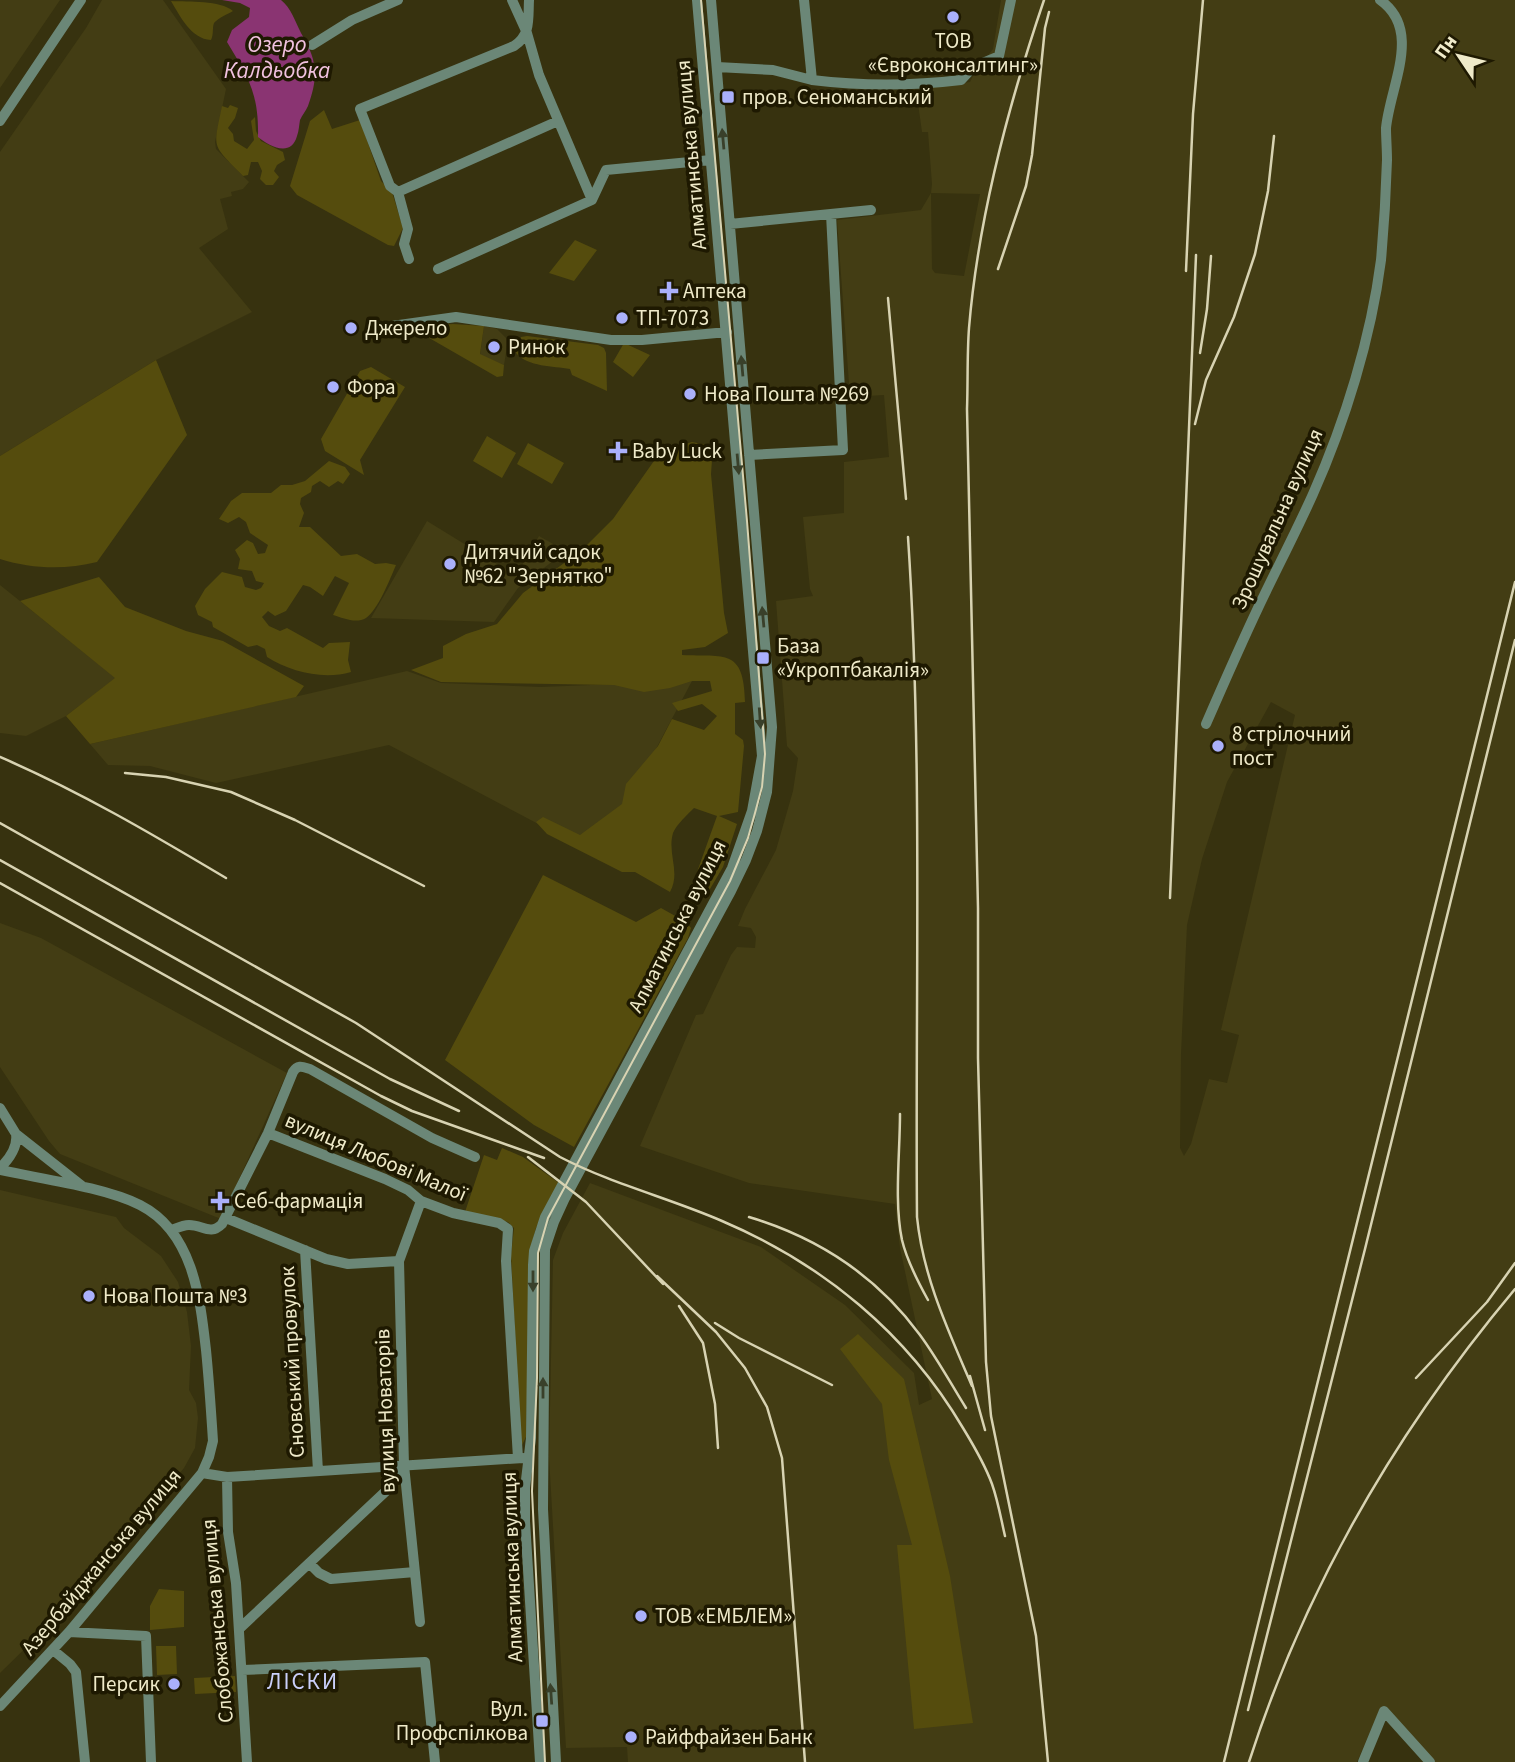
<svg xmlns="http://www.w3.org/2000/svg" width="1515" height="1762" font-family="'Source Sans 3',sans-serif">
<rect width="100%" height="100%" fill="#37320f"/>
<path fill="#433d14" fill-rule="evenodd" d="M 0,0 L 60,0 L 0,88 Z
M 102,0 L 163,0 L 226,89 L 215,142 L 216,149 L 249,182 L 243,189 L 231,192 L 232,196 L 220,199 L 228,229 L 199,248 L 252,312 L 156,360 L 0,456 L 0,152 L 86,28 Z
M 1001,0 L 1515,0 L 1515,1762 L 1435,1762 L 1380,1709 L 1357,1762 L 628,1762 L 627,1747 L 566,1748 L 549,1457 L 553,1260 L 563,1233 L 590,1183 L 761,1247 L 845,1305 L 914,1373 L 919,1405 L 932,1399 L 900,1248 L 895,1204 L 749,1183 L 640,1146 L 696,1015 L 703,1014 L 731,955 L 737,947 L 755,948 L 756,937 L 751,928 L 738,926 L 745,909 L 776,850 L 793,791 L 798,758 L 787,746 L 776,601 L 813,596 L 810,589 L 803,517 L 844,513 L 844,462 L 889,457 L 884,395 L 850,397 L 837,220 L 921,210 L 931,193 L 932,184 L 928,132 L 922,132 L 916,89 L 970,82 L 975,72 L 993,49 ZM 931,193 L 980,194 L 964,276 L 935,273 L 932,269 ZM 1271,702 L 1295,715 L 1221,1030 L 1239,1035 L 1227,1083 L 1209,1079 L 1191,1144 L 1184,1156 L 1180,1148 L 1181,1054 L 1187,925 L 1202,859 L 1227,782 Z
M 484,326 L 497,329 L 508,340 L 504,365 L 480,355 Z
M 427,521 L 515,575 L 517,574 L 539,536 L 562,549 L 562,554 L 518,588 L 494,622 L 371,618 Z
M 0,585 L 116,678 L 66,716 L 26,736 L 0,733 Z
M 407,671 L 441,683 L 541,687 L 692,681 L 599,856 L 389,745 L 216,783 L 150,766 L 108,765 L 90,744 Z
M 0,923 L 41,938 L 287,1073 L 221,1219 L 60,1154 L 49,1141 L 0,1067 Z
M 0,1190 L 116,1217 L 124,1228 L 161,1256 L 178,1282 L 187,1312 L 191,1346 L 189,1390 L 196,1403 L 198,1418 L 195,1448 L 184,1468 L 45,1629 L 0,1673 Z"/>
<path fill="#554c0d" d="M 171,1 C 189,2 220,0 233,11 C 228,14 218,18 214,23 C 212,28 214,34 211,40 C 191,39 180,16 171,1 Z
M 230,105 L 238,108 L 235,118 L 228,128 L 233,134 L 234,141 L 247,149 L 254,140 L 251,121 L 255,117 L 256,131 L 261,141 L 283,152 L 285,160 L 277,165 L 274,171 L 279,177 L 273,185 L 266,185 L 260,179 L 262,171 L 258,162 L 251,162 L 248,175 L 243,176 C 211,143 213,150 222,106 L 228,108 Z
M 324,110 L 332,129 L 360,120 L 381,181 L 392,192 L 403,228 L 394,246 L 388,245 L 297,195 L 290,186 L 310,121 Z
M 575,240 L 597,250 L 574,281 L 549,273 Z
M 453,324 L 484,326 L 480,354 L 504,365 L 503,376 L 497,377 L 424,335 L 422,330 L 426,326 Z
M 527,336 L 598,345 L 604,348 L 606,353 L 607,391 L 572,375 L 570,369 C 553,366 528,367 516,353 L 521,337 Z
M 624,343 L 650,355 L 633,377 L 613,362 Z
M 156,360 L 187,435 L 97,562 C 65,570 32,569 0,559 L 0,456 Z
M 371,367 L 405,387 L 360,460 L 364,475 L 325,451 L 321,439 L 360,371 Z
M 487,436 L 516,453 L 502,478 L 473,461 Z
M 692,442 L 713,446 L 711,474 L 724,613 L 728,633 L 705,647 L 682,650 L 682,655 C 725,657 744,648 745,702 L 735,703 L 735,734 L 743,740 L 744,746 L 738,812 L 719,816 L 737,824 L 723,867 L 707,894 L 692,886 L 717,816 L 694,808 C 688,814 676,825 673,833 C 667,854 681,872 670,892 L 635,872 L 622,872 L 547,834 L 536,822 L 543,817 L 580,835 L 622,804 L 626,784 L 658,746 L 672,719 L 704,730 L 717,716 L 702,704 L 678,711 L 672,703 L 712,691 L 710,681 L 692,681 L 670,688 L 644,692 L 614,685 L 441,682 L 411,670 L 443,658 L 443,646 L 466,634 L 497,624 L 523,593 L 582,550 L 613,519 L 661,451 Z
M 528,443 L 564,463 L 552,484 L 517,464 Z
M 329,461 L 345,467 L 350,474 L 343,484 L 338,481 L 329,487 L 320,481 L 312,486 L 311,492 L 301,498 L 300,504 L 304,513 L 299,527 L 310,527 L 341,556 L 357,554 L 375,564 L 386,563 L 396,565 C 390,579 378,610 366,618 C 356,624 343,618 333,615 L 349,583 L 335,576 L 323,596 L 310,587 L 303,585 L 286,611 L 275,616 L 268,611 L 262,617 L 269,626 L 280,631 L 287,628 L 323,648 L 329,643 L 350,642 L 348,660 L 351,672 C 323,680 291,672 267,657 L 265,649 L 257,645 L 248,647 L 213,627 L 212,622 L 198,615 L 195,606 L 205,589 L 222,572 L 242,577 L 245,587 L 256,590 L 261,588 L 264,583 L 256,581 L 252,571 L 238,569 L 240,559 L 235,550 L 247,540 L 253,543 L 258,554 L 265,553 L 268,545 L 250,533 L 246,522 L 239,517 L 228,523 L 219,519 L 231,501 L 242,493 L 271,493 L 281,485 L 292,485 L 305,481 Z
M 99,577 L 125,607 L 186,631 L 223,641 L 304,686 L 296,697 L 90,744 L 66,716 L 115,678 L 20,601 Z
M 543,875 L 636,922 L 661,908 L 686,922 L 691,928 L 688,938 L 574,1147 L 534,1125 L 445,1060 Z
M 502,1148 L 523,1157 L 559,1183 L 536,1228 L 531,1247 L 526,1437 L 521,1447 L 511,1255 L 514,1228 L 508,1222 L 465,1212 L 484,1155 L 497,1160 Z
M 858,1334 L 904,1379 L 950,1576 L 973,1723 L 914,1729 L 897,1545 L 912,1545 L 889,1460 L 882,1404 L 840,1349 Z
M 159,1589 L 184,1591 L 184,1627 L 150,1630 L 150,1606 Z
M 156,1646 L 176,1646 L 177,1674 L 157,1675 Z
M 235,1676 L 236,1692 L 195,1694 L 194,1678 Z"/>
<path fill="#8a3472" d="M 222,0 L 281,0 C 291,8 295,21 301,33 C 317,60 319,75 308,106 C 306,111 302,115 300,120 C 299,125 299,131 297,136 C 291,158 269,146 258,137 C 259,93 248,77 227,42 L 232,30 L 249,17 L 250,8 L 240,3 Z"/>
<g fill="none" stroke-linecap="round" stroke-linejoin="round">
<path stroke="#6b8777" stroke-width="10" d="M 512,0 L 527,33 L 539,75 L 592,200
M 804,0 L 812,80 C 862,86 911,86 961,80 L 973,67 L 999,56 L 1011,0
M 312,45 L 352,20 L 398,0
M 717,67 L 773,70 L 812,80
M 0,121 L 81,0
M 398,192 L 390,186 L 360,109 L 514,46 C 531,35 528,19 529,0
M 398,192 L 558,121
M 398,192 L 408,229 L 404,244 L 409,259
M 730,224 L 871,210
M 438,269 L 592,200 L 606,170 L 711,160
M 392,326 L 456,317 L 611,340 L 642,340 L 727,332
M 749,455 L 843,450 L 831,214
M 1206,724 C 1223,685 1240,646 1258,608 C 1276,570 1296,532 1313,494 C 1345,422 1371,338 1381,260 C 1384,227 1386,193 1387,160 C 1387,149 1386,138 1386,128 C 1390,86 1423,30 1380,0
M 0,1108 L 16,1134 L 82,1186
M 268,1133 L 385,1179 L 408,1190 L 421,1201 L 453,1213 L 499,1223 L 508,1229 L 506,1261 L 518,1458
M 0,1168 C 9,1159 18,1147 16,1134
M 0,1170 C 41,1179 104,1187 140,1205 C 193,1232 200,1297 206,1350 C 209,1380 211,1410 213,1441 L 209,1457 L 202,1473 L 69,1632 L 0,1706
M 226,1218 L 326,1259 L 348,1264 L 399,1261
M 172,1230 C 177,1228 183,1225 189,1225 C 203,1225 210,1236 222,1224 L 268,1133 L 293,1072 C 298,1064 303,1067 310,1069 L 432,1138 L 475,1157
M 305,1250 L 318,1471
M 202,1473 L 227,1477 L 523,1458
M 227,1477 L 228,1532 L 236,1583 L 247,1762
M 310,1564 L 319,1573 L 331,1579 L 415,1572
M 420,1622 L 404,1465 L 399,1261 L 421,1201
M 239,1629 L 385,1492 L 404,1465
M 69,1632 L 146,1636 L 151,1762
M 53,1650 L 70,1664 L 76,1672 L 85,1762
M 242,1670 L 425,1662 L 435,1762
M 540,1762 L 525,1521 L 525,1488 L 531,1438 L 533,1265 L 534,1251 L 545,1217 L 732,868 L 752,811 L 762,756 L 697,0
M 556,1762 L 543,1509 L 545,1249 L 554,1222 L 565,1198 L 731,891 L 746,860 L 757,831 L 767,792 L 772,727 L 711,0
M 1363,1762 L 1384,1711 L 1430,1762"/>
<path stroke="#d8d3b2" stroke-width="2" d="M 545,1762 L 532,1491 L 537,1378 L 538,1253 L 548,1218 L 730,881 L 748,838 L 755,813 L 762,787 L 765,754 L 747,521 L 701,0"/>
<path stroke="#d8d3b2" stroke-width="2.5" d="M 1044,0 C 1009,103 978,219 969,328 C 967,355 968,382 967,409 L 978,908 L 978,1058 L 986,1362 L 991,1416 L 1036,1636 L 1048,1762
M 998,269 L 1026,186 L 1032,155 L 1045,28 L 1049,12
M 1186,271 L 1193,114 L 1203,0
M 888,298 L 906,499
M 1200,353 L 1207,309 L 1211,256
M 1195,424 L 1206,380 L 1234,317 L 1255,254 L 1268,191 L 1274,136
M 908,537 C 923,763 915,990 917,1217 C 923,1277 948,1330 972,1386
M 0,757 C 79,791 152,834 226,878
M 125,773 L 166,777 L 231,792 L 295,820 L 424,886
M 0,823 L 356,1023 L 560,1157 C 612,1184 669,1198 722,1221 C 823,1264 907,1333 963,1428 C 974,1446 985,1465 992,1484 C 998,1501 1001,1519 1005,1536
M 0,860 L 390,1079 L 459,1111
M 0,883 L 381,1096 L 412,1111 L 544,1158
M 1170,898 L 1196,255
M 900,1114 C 900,1153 894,1202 902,1240 C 907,1261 918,1282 928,1300
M 528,1157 L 586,1202 L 663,1284
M 749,1217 C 819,1238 876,1275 920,1335 C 937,1358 951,1384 966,1408
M 657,1276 L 716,1332 L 745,1368 L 767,1407 L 782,1458 L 805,1762
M 679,1306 L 703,1343 L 715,1404 L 718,1448
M 715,1323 L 739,1338 L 832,1385
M 970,1376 L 985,1430
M 1416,1378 L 1487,1302 L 1515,1263
M 1248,1710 L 1365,1249 L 1515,640
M 1224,1762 L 1515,582
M 1249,1762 C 1306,1585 1396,1431 1515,1289"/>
</g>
<defs><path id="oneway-solid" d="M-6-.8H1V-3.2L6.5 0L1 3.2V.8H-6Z" transform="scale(1.75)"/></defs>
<g fill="#39402a">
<use href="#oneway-solid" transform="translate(723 139) rotate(-95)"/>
<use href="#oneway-solid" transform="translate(742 366) rotate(-95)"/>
<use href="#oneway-solid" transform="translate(738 464) rotate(85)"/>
<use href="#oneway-solid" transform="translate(763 617) rotate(-95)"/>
<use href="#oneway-solid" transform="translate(760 718) rotate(86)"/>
<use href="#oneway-solid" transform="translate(533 1281) rotate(90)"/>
<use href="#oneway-solid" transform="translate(543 1388) rotate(-90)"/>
<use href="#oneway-solid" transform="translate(551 1694) rotate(-94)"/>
</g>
<g fill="#aab0fb" stroke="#1e1901" stroke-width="2.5">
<circle cx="953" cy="17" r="7"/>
<rect x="721" y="90" width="14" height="14" rx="3.5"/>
<path d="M665.5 280.5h7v7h7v7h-7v7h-7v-7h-7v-7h7z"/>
<circle cx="622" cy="318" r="7"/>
<circle cx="351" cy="328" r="7"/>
<circle cx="494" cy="347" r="7"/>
<circle cx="333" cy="387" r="7"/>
<circle cx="690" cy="394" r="7"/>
<path d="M614.5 440.5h7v7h7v7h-7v7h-7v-7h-7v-7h7z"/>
<circle cx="450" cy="564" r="7"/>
<rect x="756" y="651" width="14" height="14" rx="3.5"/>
<circle cx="1218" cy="746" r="7"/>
<path d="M216.5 1190.5h7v7h7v7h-7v7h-7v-7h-7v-7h7z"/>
<circle cx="89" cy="1296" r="7"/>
<circle cx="641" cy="1616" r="7"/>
<circle cx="174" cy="1684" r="7"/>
<rect x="535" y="1714" width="14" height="14" rx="3.5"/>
<circle cx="631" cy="1737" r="7"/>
</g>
<g text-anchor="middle" stroke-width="7" stroke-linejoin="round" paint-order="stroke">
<g font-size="21" fill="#efeac9" stroke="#1e1901" text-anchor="start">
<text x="953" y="48" text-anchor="middle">ТОВ<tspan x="953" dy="24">«Євроконсалтинг»</tspan></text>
<text x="742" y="104">пров. Сеноманський</text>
<text x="683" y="298">Аптека</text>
<text x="636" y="325">ТП-7073</text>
<text x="365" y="335">Джерело</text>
<text x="508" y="354">Ринок</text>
<text x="347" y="394">Фора</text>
<text x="704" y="401">Нова Пошта №269</text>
<text x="632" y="458">Baby Luck</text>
<text x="464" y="559">Дитячий садок<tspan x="464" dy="24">№62 "Зернятко"</tspan></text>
<text x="777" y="653">База<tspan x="777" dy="24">«Укроптбакалія»</tspan></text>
<text x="1232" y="741">8 стрілочний<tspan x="1232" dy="24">пост</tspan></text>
<text x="234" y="1208">Себ-фармація</text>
<text x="103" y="1303">Нова Пошта №3</text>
<text x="655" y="1623">ТОВ «ЕМБЛЕМ»</text>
<text x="160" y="1691" text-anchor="end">Персик</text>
<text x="528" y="1716" text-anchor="end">Вул.<tspan x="528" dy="24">Профспілкова</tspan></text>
<text x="645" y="1744">Райффайзен Банк</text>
</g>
<g font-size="21" fill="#efeac9" stroke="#1e1901">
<text transform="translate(691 155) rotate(-95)" y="7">Алматинська вулиця</text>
<text transform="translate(1277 519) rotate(-66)" y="7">Зрошувальна вулиця</text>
<text transform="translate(677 926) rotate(-63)" y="7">Алматинська вулиця</text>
<text transform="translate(376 1157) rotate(23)" y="7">вулиця Любові Малої</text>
<text transform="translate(292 1362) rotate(-93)" y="7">Сновський провулок</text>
<text transform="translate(385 1411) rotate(-92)" y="7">вулиця Новаторів</text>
<text transform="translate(101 1562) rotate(-50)" y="7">Азербайджанська вулиця</text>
<text transform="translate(512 1567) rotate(-92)" y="7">Алматинська вулиця</text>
<text transform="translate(217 1621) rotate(-95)" y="7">Слобожанська вулиця</text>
</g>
<g font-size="23" font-style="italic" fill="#f2c2e0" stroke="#1e1901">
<text x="277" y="52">Озеро<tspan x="277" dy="26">Калдьобка</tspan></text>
</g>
<g font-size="23" letter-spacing="2" fill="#cacffa" stroke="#1e1901">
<text x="303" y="1689">ЛІСКИ</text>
</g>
</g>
<g transform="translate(1459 56) rotate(305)" stroke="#1e1901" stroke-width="5" paint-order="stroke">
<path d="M0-5L12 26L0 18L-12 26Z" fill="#efeac9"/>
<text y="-10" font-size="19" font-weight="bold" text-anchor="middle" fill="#efeac9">Пн</text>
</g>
</svg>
